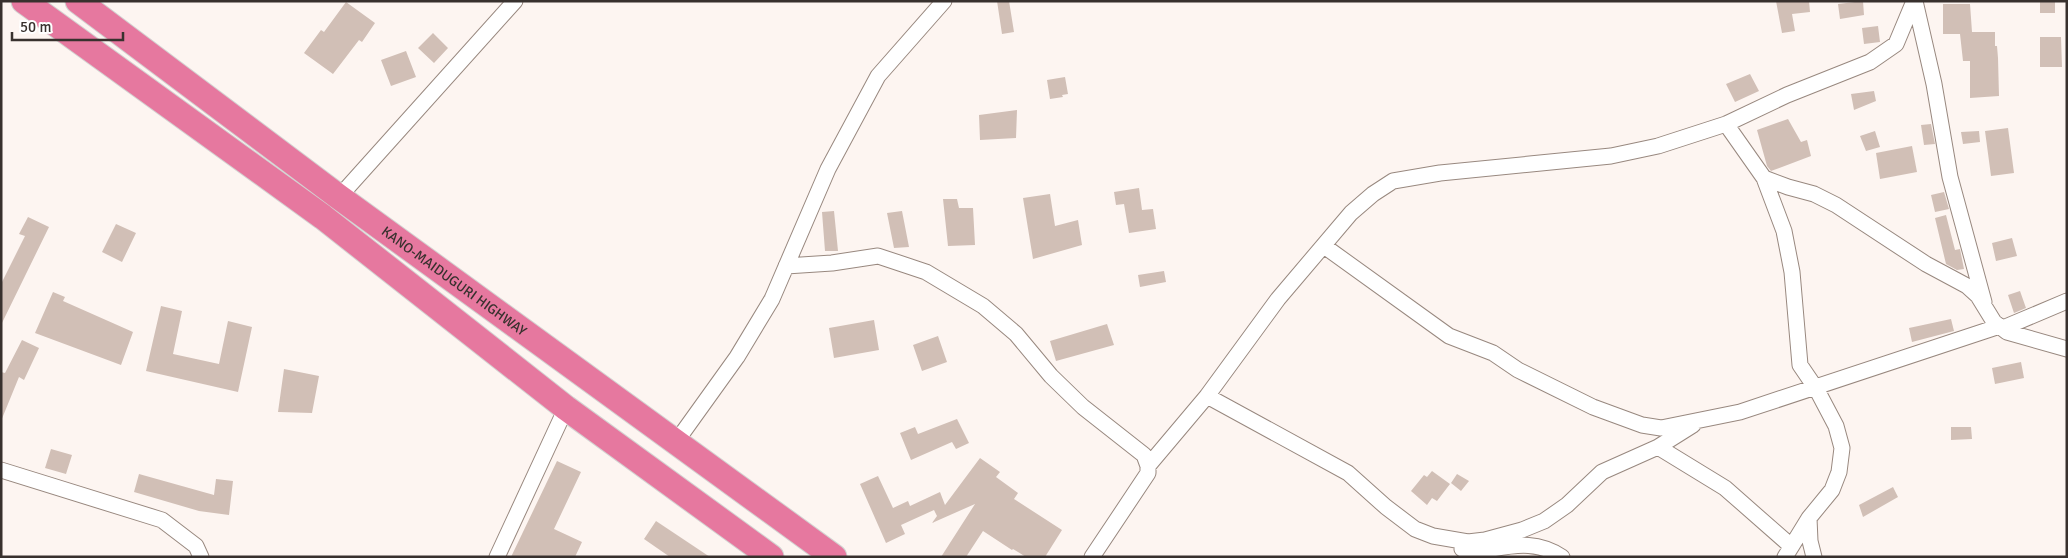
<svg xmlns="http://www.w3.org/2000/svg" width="2068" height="558" font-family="Signika,sans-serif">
<rect width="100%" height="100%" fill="#fdf5f1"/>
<path fill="#d1bfb6" d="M 997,1 L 1009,1 L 1014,32 L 1002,34 Z
M 1776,1 L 1809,1 L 1810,12 L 1792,14 L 1795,31 L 1782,33 Z
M 1863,1 L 1864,15 L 1840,19 L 1838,4 Z
M 2040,1 L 2055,1 L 2055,13 L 2040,13 Z
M 346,2 L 375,23 L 362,42 L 359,40 L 333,74 L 304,53 L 321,30 L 324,32 Z
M 1943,4 L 1970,4 L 1972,32 L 1995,32 L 1995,46 L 1997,46 L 1998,58 L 1999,96 L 1970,98 L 1970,61 L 1963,61 L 1960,34 L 1943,34 Z
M 1878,26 L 1880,42 L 1864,44 L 1862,28 Z
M 433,33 L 448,48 L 434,63 L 418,48 Z
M 2040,37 L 2061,37 L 2062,67 L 2040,67 Z
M 406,51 L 416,77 L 391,86 L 381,60 Z
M 1750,74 L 1759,91 L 1735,102 L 1726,84 Z
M 1065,77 L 1068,94 L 1062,95 L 1063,97 L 1050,99 L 1047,80 Z
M 1874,91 L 1876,101 L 1854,110 L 1851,94 Z
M 1017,110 L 1016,138 L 980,140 L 979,115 Z
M 1788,119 L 1801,142 L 1807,140 L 1811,156 L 1771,171 L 1767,166 L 1757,130 Z
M 1931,124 L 1935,144 L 1924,145 L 1921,125 Z
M 2008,128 L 2014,173 L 1991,176 L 1985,131 Z
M 1875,131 L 1880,147 L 1866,151 L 1860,136 Z
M 1979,131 L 1980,142 L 1963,144 L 1961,132 Z
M 1912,146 L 1917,172 L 1880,179 L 1876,153 Z
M 1139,188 L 1142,210 L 1153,209 L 1156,229 L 1129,233 L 1124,204 L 1116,205 L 1114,192 Z
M 1944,192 L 1949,209 L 1935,212 L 1931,195 Z
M 1050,194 L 1055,226 L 1078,220 L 1082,245 L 1033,259 L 1023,198 Z
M 943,199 L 957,199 L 959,208 L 973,208 L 975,245 L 948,246 Z
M 834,211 L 838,251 L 825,251 L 822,212 Z
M 902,211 L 909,247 L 894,248 L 887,213 Z
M 1946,215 L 1955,250 L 1960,249 L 1964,269 L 1957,270 L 1946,264 L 1935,218 Z
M 28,217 L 49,227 L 1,325 L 1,284 L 25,236 L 19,234 Z
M 116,224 L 136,233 L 122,262 L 102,252 Z
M 2012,238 L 2017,256 L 1996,261 L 1992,243 Z
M 1164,271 L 1166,282 L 1140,287 L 1138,275 Z
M 2020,291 L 2026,308 L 2014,313 L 2008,295 Z
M 53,292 L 65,297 L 63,301 L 133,332 L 121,365 L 35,333 Z
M 161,306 L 182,311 L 173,354 L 219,364 L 228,321 L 252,327 L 238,392 L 146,371 Z
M 1951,319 L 1954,331 L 1912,342 L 1909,328 Z
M 874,320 L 879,350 L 834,358 L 829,328 Z
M 1107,324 L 1114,345 L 1056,361 L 1050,341 Z
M 938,336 L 947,362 L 922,371 L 913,345 Z
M 22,340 L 39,348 L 24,380 L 19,377 L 1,421 L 1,372 L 5,373 Z
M 2021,362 L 2024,378 L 1995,384 L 1992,368 Z
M 284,369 L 319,376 L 312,413 L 278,412 Z
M 957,419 L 969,443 L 956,449 L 952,442 L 911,460 L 900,433 L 915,427 L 918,434 Z
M 1951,427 L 1971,427 L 1972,439 L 1951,440 Z
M 51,449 L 72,455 L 66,474 L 45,468 Z
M 980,458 L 1000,472 L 996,477 L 1018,493 L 1014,499 L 1062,530 L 1045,557 L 1026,557 L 1013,549 L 1012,550 L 983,531 L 966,557 L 941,557 L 975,504 L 932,523 L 937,516 L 934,510 L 901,525 L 905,534 L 886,543 L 860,484 L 878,476 L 893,508 L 908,501 L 910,506 L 940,492 L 945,505 Z
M 557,461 L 581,472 L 554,529 L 582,542 L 575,557 L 511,557 Z
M 1432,471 L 1450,484 L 1437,501 L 1432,498 L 1427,505 L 1411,491 L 1424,475 L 1427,477 Z
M 139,474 L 214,495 L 216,479 L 233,481 L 229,515 L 199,511 L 134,492 Z
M 1457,474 L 1469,481 L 1461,491 L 1451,483 Z
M 1893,487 L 1898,497 L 1863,517 L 1859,505 Z
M 656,521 L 710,557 L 670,557 L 644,539 Z"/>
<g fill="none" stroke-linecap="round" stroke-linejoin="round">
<g stroke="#98887f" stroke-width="17">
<path id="minor" d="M 1915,1 L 1934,84 L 1950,177 L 1984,302
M 1726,124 L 1764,178 L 1788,187 L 1814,194 L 1836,205 L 1926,264 L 1967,286 L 1978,296 L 1994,322 L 2007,332 L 2067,349
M 1764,178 L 1784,231 L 1792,272 L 1800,365 L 1817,390 L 1836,426 L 1842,448 L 1839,472 L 1832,490 L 1809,518 L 1785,557
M 339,197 L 515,1
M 1324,246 L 1449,336 L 1493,353 L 1518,370 L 1593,407 L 1642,425 L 1661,428 L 1740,412 L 2000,326
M 786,266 L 832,263 L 878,256 L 926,272 L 983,306 L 1016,334 L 1051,376 L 1083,407 L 1144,455 L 1148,466 L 1148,473 L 1092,557
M 2003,328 L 2067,301
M 1207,396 L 1348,473 L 1386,507 L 1415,529 L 1433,536 L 1468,542 L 1485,540 L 1522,530 L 1544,521 L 1567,505 L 1602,472 L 1658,447 L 1693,425
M 676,442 L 737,357 L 772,299 L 828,169 L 878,76 L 944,1
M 1658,447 L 1725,488 L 1791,546
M 1148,466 L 1207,396 L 1278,299 L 1351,213 L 1373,194 L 1393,181 L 1440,173 L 1611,156 L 1658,146 L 1726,124 L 1787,95 L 1870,62 L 1896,44 L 1914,1
M 1,470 L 162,520 L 196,546 L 201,557
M 1809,518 L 1810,541 L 1814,557
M 1462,549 C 1472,553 1484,551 1493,549 C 1519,544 1539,542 1562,557
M 497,557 L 566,408"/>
</g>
<g stroke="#d3d2d1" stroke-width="27">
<g id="trunk">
<path d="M 24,1 L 323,217 L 566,408 L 771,557"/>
<path id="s1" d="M 78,1 L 339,197 L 834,557"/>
</g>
</g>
<use href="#minor" stroke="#fff" stroke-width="15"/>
<use href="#trunk" stroke="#e6789f" stroke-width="25"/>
</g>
<g text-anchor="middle" stroke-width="4" stroke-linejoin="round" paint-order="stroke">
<g font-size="14" fill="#38312e" stroke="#fff">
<text dy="5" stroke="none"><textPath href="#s1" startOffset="469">KANO-MAIDUGURI HIGHWAY</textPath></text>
</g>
</g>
<rect width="2068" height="558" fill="none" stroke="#38312e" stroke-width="5"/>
<path d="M12 32v8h111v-8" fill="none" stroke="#38312e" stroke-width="2.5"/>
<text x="20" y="32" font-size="15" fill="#38312e" stroke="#ffffff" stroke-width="4" paint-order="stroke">50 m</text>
</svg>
